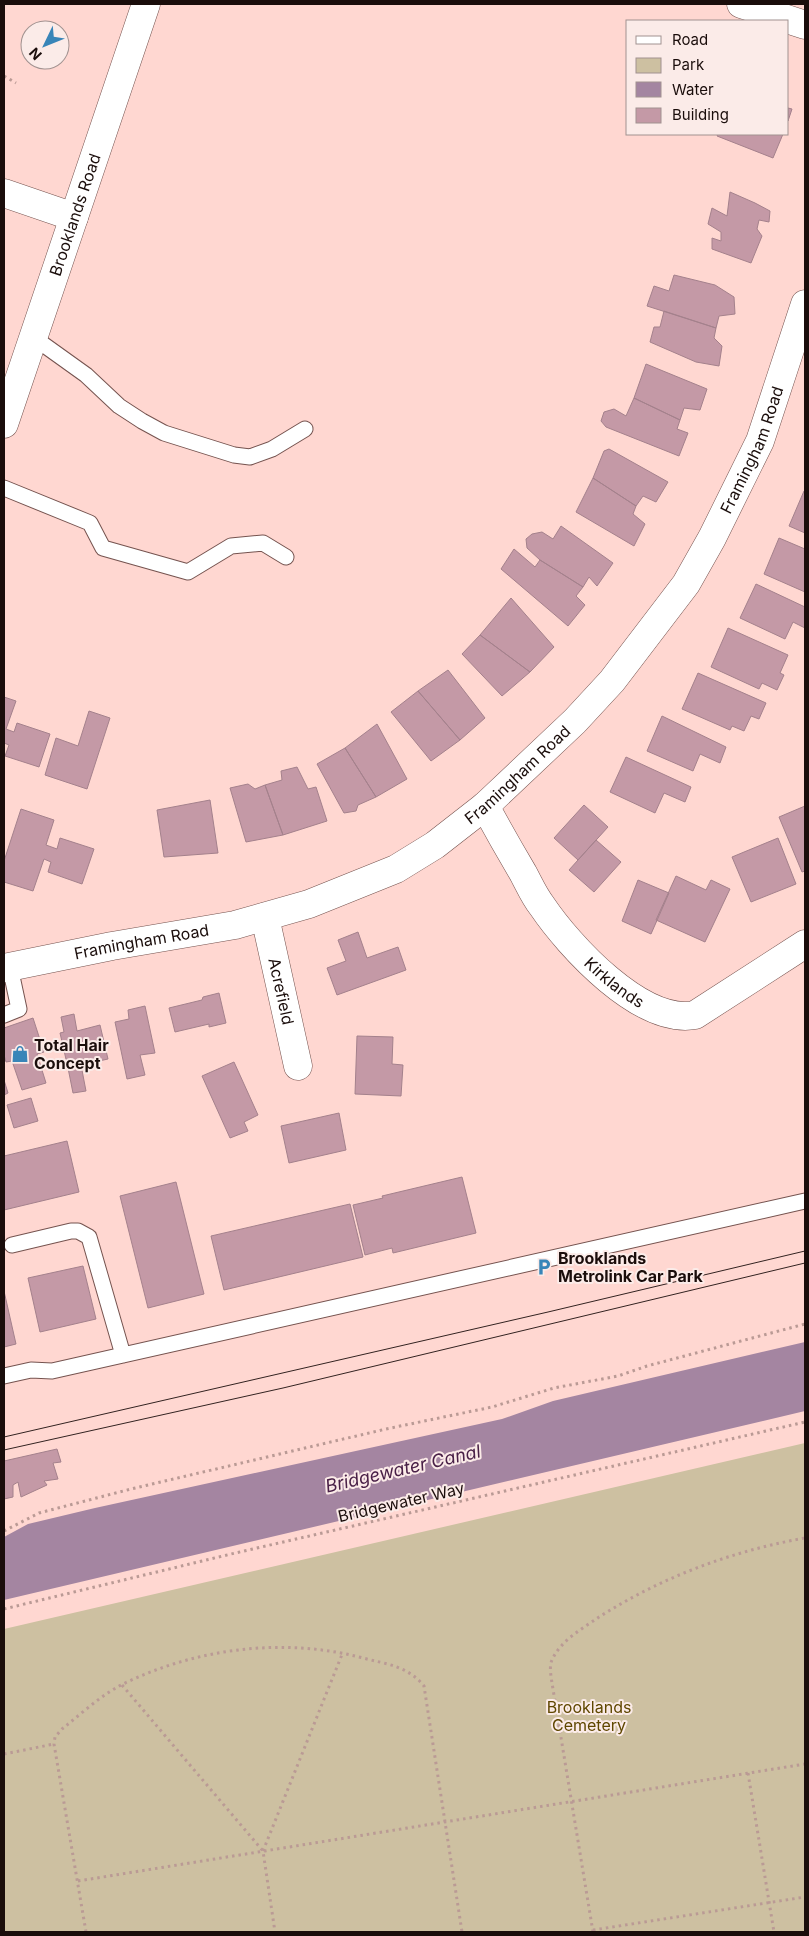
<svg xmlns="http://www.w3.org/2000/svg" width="809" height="1936" font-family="Inter,sans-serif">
<rect width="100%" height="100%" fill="#ffd7d1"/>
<path fill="#cdc0a1" d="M 805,1443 L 805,1932 L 4,1932 L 4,1629 Z"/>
<path fill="#a485a1" d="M 805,1342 L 805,1411 L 4,1600 L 4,1537 L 28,1524 L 95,1508 L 502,1419 L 553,1401 Z"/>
<path fill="#c499a6" stroke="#a4818c" d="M 788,108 L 792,109 L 788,121 Z
M 718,134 L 783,134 L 773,158 L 717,136 Z
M 730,192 L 755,203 L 770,211 L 769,222 L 759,220 L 757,229 L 762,236 L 751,263 L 712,249 L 712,238 L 721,241 L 721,232 L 708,224 L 712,208 L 727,216 Z
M 674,275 L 715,285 L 734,297 L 735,314 L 719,316 L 716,328 L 647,306 L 654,286 L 669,291 Z
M 664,311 L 716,328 L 714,338 L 722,346 L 719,366 L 696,362 L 650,342 L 654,327 L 660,327 Z
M 646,364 L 707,389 L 700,410 L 684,408 L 680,420 L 634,398 Z
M 634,398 L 680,420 L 677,429 L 688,433 L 679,456 L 606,427 L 601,421 L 604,412 L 614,409 L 626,416 Z
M 609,449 L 668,482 L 656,502 L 643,496 L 636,506 L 593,478 L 604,451 Z
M 593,478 L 636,506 L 633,514 L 645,524 L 634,546 L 576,512 Z
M 804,491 L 805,492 L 805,533 L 789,526 Z
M 561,526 L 613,563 L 597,586 L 589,577 L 583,587 L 540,560 L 527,548 L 526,539 L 532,534 L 542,532 L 553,539 Z
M 779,538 L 805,549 L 805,592 L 764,574 Z
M 514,549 L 535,567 L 540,560 L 583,587 L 576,596 L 585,605 L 568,626 L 501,569 Z
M 756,584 L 805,607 L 805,628 L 793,622 L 785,639 L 740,618 Z
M 511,598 L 554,647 L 530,672 L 480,635 Z
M 728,628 L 788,655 L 780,673 L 784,675 L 777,690 L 762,683 L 759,689 L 711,667 Z
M 480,635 L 530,672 L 502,696 L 462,654 Z
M 448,670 L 485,718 L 460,740 L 418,691 Z
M 698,673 L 766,703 L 759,719 L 751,716 L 744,731 L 732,726 L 730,730 L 682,709 Z
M 418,691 L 460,740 L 431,761 L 391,712 Z
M 4,697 L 16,701 L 6,729 L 14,732 L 17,723 L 50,734 L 39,767 L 5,756 L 9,745 L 4,743 Z
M 89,711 L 110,718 L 87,789 L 45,775 L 56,738 L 78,746 Z
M 662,716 L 726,747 L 720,763 L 700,754 L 693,771 L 647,751 Z
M 377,724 L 407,779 L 376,797 L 345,748 Z
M 345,748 L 376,797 L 358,805 L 356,811 L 344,813 L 317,764 Z
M 626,757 L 691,787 L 685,802 L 664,793 L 655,813 L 610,792 Z
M 297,767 L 308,789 L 316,787 L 327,821 L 283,835 L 265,785 L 282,780 L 281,771 Z
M 248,784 L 255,789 L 265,785 L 283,835 L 246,842 L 230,788 Z
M 210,800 L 218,853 L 164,857 L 157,810 Z
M 584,805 L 608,827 L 578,860 L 554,838 Z
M 805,806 L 805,871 L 802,872 L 779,817 Z
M 21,809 L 54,820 L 46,845 L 57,849 L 60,838 L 94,849 L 82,884 L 48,872 L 51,862 L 44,859 L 33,891 L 4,882 L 4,861 Z
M 778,838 L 796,884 L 751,902 L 732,857 Z
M 596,840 L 621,862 L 594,892 L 569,870 Z
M 676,876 L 706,890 L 711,880 L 730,889 L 705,942 L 656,920 Z
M 638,880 L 669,893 L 651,934 L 622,921 Z
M 358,932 L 367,958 L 398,947 L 406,970 L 337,995 L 327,968 L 346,961 L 338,940 Z
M 219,993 L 226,1023 L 209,1027 L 209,1024 L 175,1032 L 169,1008 L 202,1000 L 203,997 Z
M 145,1006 L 155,1053 L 140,1055 L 145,1075 L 127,1079 L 115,1022 L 129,1019 L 128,1010 Z
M 74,1014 L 77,1031 L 100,1025 L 108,1059 L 68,1068 L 60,1033 L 64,1032 L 61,1017 Z
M 33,1018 L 44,1052 L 37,1054 L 46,1083 L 22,1090 L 12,1061 L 6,1062 L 4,1055 L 4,1028 Z
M 357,1036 L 393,1037 L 392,1064 L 403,1065 L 401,1096 L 355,1094 Z
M 234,1062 L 258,1115 L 244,1122 L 248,1131 L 230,1138 L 202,1076 Z
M 81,1065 L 86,1091 L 73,1093 L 68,1068 Z
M 4,1080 L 8,1093 L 4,1095 Z
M 31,1098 L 38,1121 L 14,1128 L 7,1105 Z
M 339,1113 L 346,1150 L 289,1163 L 281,1126 Z
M 67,1141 L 79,1192 L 4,1210 L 4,1156 Z
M 462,1177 L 476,1233 L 393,1253 L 392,1248 L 365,1255 L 353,1205 L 383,1198 L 382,1196 Z
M 176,1182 L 204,1294 L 148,1308 L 120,1196 Z
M 350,1204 L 363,1257 L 224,1290 L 211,1236 Z
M 83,1266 L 96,1319 L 40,1332 L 28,1278 Z
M 4,1291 L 16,1344 L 4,1347 Z
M 57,1449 L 61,1462 L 53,1463 L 58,1479 L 44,1481 L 47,1485 L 21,1497 L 18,1482 L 13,1485 L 13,1497 L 4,1499 L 4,1461 Z"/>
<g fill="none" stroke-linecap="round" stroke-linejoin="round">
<g stroke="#75534f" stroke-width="17">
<path id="service" d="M 33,337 L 86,375 L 119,406 L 142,421 L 164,433 L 234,455 L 250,457 L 272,449 L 305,429
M 4,488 L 90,523 L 103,548 L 188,572 L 231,546 L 263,543 L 286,557
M 4,1015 L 19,1009 L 10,967
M 12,1245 L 71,1231 L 78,1231 L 89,1237 L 123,1355
M 4,1376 L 31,1370 L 52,1371 L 805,1201"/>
</g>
<g stroke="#75534f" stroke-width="29">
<g id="minor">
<path d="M 741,4 L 805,25"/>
<path d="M 4,193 L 74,217"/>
<path id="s1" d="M 485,806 C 497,828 510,851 523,873 C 529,884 534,896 542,906 C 569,946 641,1025 695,1015 L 805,944"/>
<path id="s2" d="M 265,917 L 298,1066"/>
<path id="s3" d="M 4,968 L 112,946 L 235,925 L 309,904 L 396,869 L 435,845 L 485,806 L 575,721 L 612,681 L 686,584 L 712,538 L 760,441 L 805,304"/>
</g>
</g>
<g stroke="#75534f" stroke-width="29">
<g id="tertiary">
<path id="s4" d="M 4,424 L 146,4"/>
</g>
</g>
<path stroke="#ba9a95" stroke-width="3" stroke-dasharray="2.5 4" stroke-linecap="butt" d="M 4,76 L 16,83
M 4,1531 L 39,1513 L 131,1489 L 386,1429 L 492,1407 L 554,1388 L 618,1376 L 647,1366 L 805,1324
M 4,1609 L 231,1554 L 805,1422
M 122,1685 L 263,1851 L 275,1932
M 4,1754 L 54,1744
M 748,1773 L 774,1932
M 263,1851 L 343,1652
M 78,1881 L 805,1764
M 593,1930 L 805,1897
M 86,1932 L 54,1744 L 55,1737 L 62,1729 C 81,1714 101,1695 123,1684 C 197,1648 284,1637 363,1658 C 386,1664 408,1666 424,1686 L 462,1932
M 593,1932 L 552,1683 C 551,1676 549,1666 552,1660 C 561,1640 582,1629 599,1617 C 662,1577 732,1551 805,1538"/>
<use href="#service" stroke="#fff" stroke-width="15"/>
<use href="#minor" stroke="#fff" stroke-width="28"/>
<use href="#tertiary" stroke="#fff" stroke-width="28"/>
<path stroke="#322220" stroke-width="1" d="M 4,1437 L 548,1312 L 805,1251
M 4,1450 L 283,1388 L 805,1263"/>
</g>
<defs>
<g id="shop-bare" transform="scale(1.35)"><path d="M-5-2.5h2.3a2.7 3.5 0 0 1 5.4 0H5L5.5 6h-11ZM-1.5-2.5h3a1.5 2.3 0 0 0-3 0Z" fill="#3885b8" stroke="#fbebe8" stroke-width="2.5" paint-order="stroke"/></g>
<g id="parking-bare" transform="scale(1.35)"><path d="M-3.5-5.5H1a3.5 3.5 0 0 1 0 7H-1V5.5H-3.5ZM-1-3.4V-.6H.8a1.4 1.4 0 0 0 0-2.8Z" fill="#3885b8" stroke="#fbebe8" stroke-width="2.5" paint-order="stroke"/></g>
</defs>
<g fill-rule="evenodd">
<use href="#shop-bare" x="20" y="1054"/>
<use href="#parking-bare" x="544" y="1267"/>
</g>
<g text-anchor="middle" stroke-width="4" stroke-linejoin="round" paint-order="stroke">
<g font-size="16" fill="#1a0d0b" stroke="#fbebe8">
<text dy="6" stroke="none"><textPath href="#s4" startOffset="221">Brooklands Road</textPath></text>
<text dy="6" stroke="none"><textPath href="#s3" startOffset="965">Framingham Road</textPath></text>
<text dy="6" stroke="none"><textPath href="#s3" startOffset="560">Framingham Road</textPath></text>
<text dy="6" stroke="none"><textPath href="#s3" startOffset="140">Framingham Road</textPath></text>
<text dy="6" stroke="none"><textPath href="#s1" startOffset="221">Kirklands</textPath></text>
<text dy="6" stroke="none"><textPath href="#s2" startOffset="76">Acrefield</textPath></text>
<text transform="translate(401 1502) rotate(-13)" y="6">Bridgewater Way</text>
</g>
<g font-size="16" font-weight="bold" fill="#1a0d0b" stroke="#fbebe8" text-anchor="start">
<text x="34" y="1051">Total Hair<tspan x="34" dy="18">Concept</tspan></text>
<text x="558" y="1264">Brooklands<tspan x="558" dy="18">Metrolink Car Park</tspan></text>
</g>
<g font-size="16" fill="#5f4700" stroke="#fbebe8">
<text x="589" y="1713">Brooklands<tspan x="589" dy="18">Cemetery</tspan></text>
</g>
<g font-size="18" font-style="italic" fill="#492047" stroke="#fbebe8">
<text transform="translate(403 1469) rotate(-13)" y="6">Bridgewater Canal</text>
</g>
</g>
<rect width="809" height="1936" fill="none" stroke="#1a0d0b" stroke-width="10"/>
<rect x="626" y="20" width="162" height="115" fill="#fbebe8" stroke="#a19290"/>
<rect x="636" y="36" width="25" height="8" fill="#ffffff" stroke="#a19290"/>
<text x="672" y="45" font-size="15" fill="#1a0d0b">Road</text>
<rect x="636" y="58" width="25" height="15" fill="#cdc0a1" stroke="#a19290"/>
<text x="672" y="70" font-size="15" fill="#1a0d0b">Park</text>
<rect x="636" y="82" width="25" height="15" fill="#a485a1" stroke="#a19290"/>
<text x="672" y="95" font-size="15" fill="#1a0d0b">Water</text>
<rect x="636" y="108" width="25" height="15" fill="#c499a6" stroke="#a19290"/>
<text x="672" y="120" font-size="15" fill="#1a0d0b">Building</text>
<g transform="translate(45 45) rotate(227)"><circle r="24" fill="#fbebe8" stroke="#a19290"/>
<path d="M0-4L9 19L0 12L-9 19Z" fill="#3885b8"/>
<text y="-8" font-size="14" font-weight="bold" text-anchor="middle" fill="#1a0d0b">N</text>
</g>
</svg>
